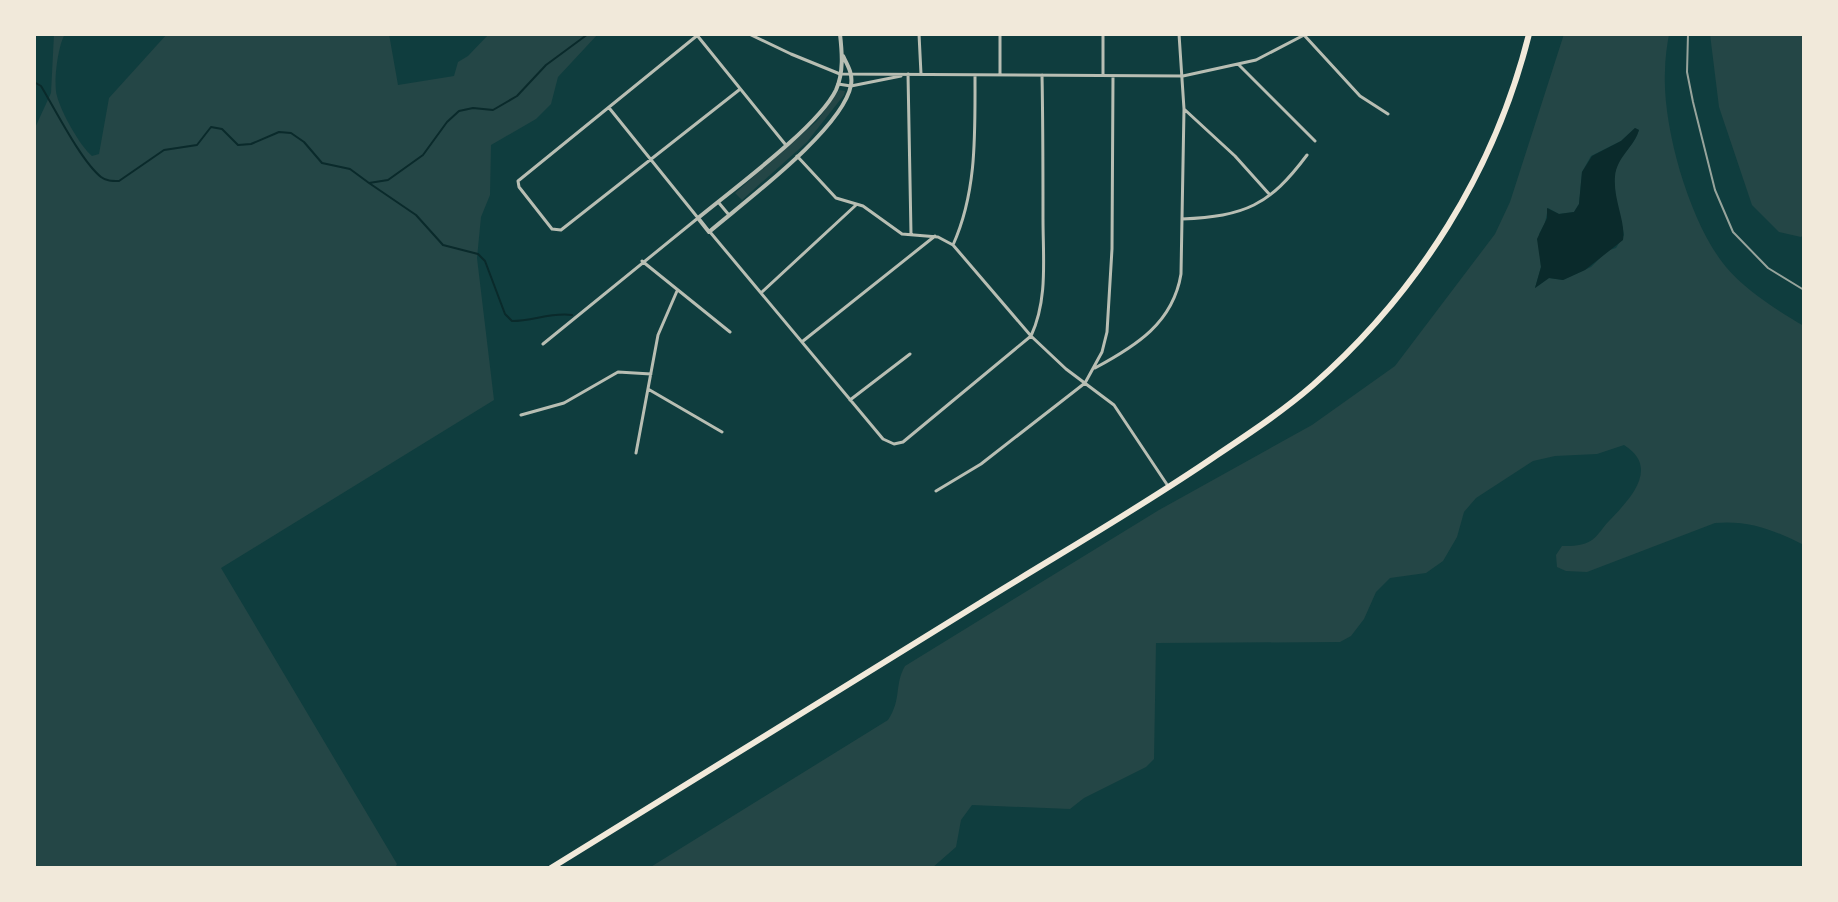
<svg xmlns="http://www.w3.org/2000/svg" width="1838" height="902" font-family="'Exo 2',sans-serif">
<rect width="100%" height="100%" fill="#0f3d3e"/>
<path fill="#244646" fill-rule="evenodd" d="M 54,34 L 65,34 C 58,45 53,83 57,96 C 61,112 80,146 92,156 L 99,154 L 109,98 L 167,34 L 389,34 L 398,85 L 454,76 L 458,62 L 468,56 L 489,34 L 598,34 L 558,77 L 551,104 L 536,119 L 491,145 L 490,195 L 481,217 L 477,258 L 494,400 L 221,568 L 397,864 L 395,868 L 34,868 L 34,130 L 51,93 Z
M 1564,34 L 1669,34 C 1667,46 1665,58 1665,71 C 1662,127 1690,224 1726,267 C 1745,290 1778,311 1804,326 L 1804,545 C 1774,530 1749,520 1715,523 L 1587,572 L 1566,571 L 1557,567 L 1556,555 L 1562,546 C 1573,546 1583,546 1592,540 C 1599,535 1603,527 1609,521 C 1629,500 1661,468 1624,445 L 1597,454 L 1555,456 L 1533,461 L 1476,498 L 1464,512 L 1457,537 L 1443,561 L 1426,573 L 1390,578 L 1376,592 L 1364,619 L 1351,636 L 1340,642 L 1156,643 L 1154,759 L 1146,767 L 1084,798 L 1070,809 L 972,805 L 961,820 L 956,847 L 932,868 L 649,868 L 888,720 C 902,699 894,685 905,666 L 1159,510 L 1312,425 L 1395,366 L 1495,234 L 1510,202 ZM 1635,128 L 1639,130 C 1635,144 1624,151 1618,163 C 1608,187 1620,212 1624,235 L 1616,248 L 1607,251 L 1591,267 L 1563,280 L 1549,278 L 1535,288 L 1541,267 L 1539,234 L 1545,223 L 1548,208 L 1559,214 L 1574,212 L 1579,204 L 1582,172 L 1591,156 L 1621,141 Z
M 1710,34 L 1804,34 L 1804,234 L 1801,237 L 1779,232 L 1752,205 L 1719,107 Z
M 839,90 L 845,91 L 844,95 L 807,142 L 742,200 L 735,193 L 817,121 Z"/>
<path fill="#0a2a2b" d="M 1635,128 L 1639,130 C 1634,147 1617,157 1615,176 C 1613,200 1626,221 1623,240 L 1585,270 L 1563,280 L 1549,278 L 1535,288 L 1541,267 L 1537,239 L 1547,218 L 1547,208 L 1559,214 L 1574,212 L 1579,204 L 1582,172 L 1592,156 L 1621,141 Z"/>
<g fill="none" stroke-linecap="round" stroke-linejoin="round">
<path stroke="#0a2a2b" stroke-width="2" d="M 34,82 L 41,86 C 55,109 81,161 101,177 C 106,181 112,181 119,181 L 164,150 L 197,145 L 211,127 L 222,129 L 238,145 L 251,144 L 279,132 L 291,133 L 304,142 L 322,163 L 350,169 L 369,183 L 388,180 L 423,155 L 447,122 L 459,111 L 473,108 L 493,110 L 517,96 L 546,65 L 588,34
M 369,183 L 416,215 L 443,245 L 478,254 L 485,261 L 505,314 L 512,321 C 533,321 551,312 572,315"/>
<path stroke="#b8beb3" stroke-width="3" d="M 696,34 L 785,144
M 699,34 L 518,181 L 519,187 L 552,229 L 561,230 L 739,90
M 749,34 L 791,54 L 840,74 L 1183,76 L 1256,60 L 1306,34
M 919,34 L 921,74
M 1304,35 L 1360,96 L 1388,114
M 1239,65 L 1315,141
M 908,74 L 911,234
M 1000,74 L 1000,34
M 1103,74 L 1103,34
M 838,84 L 851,86 L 901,76
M 1184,109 L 1235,156 L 1270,195
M 797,156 L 836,198 L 863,206 L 902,234 L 938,237 L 953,245 L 1031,336 L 1066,369 L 1114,405 L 1168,486
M 719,203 L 729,215
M 1182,219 C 1245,216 1269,206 1307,155
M 710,232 L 883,439 L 894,444 L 903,442 L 1031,336 C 1048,299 1043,259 1043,219 C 1043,171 1043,123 1042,75
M 953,245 C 977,192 975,134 975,76
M 642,261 L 730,332
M 762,292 L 856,205
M 803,341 L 935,236
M 543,344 L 698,218 L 610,109
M 1095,368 C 1136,346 1173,323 1181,274 L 1184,109 L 1179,34
M 648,389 L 722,432
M 850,400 L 910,354
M 521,415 L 564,403 L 618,372 L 651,374
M 636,453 L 658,335 L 677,291
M 936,491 L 981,464 L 1085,383 L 1102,352 L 1107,332 L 1112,249 L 1113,76"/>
<path stroke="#b8beb3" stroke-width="4" d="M 840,34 C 842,52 844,72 836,90 C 818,127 733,189 698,218 L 709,232 C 744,202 843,129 851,85 C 853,74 848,66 843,56"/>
<path stroke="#f1e9da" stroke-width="6" d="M 551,868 C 694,779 837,691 980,603 C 1059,554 1140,508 1217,455 C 1250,433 1283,411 1313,385 C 1419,292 1495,170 1529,34"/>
<path stroke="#97a49c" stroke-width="2" d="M 1688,34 L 1687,72 L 1693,102 L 1715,190 L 1733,232 L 1768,268 L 1804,290"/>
</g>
<rect width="1838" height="902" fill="none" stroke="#f1e9da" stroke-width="72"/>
</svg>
